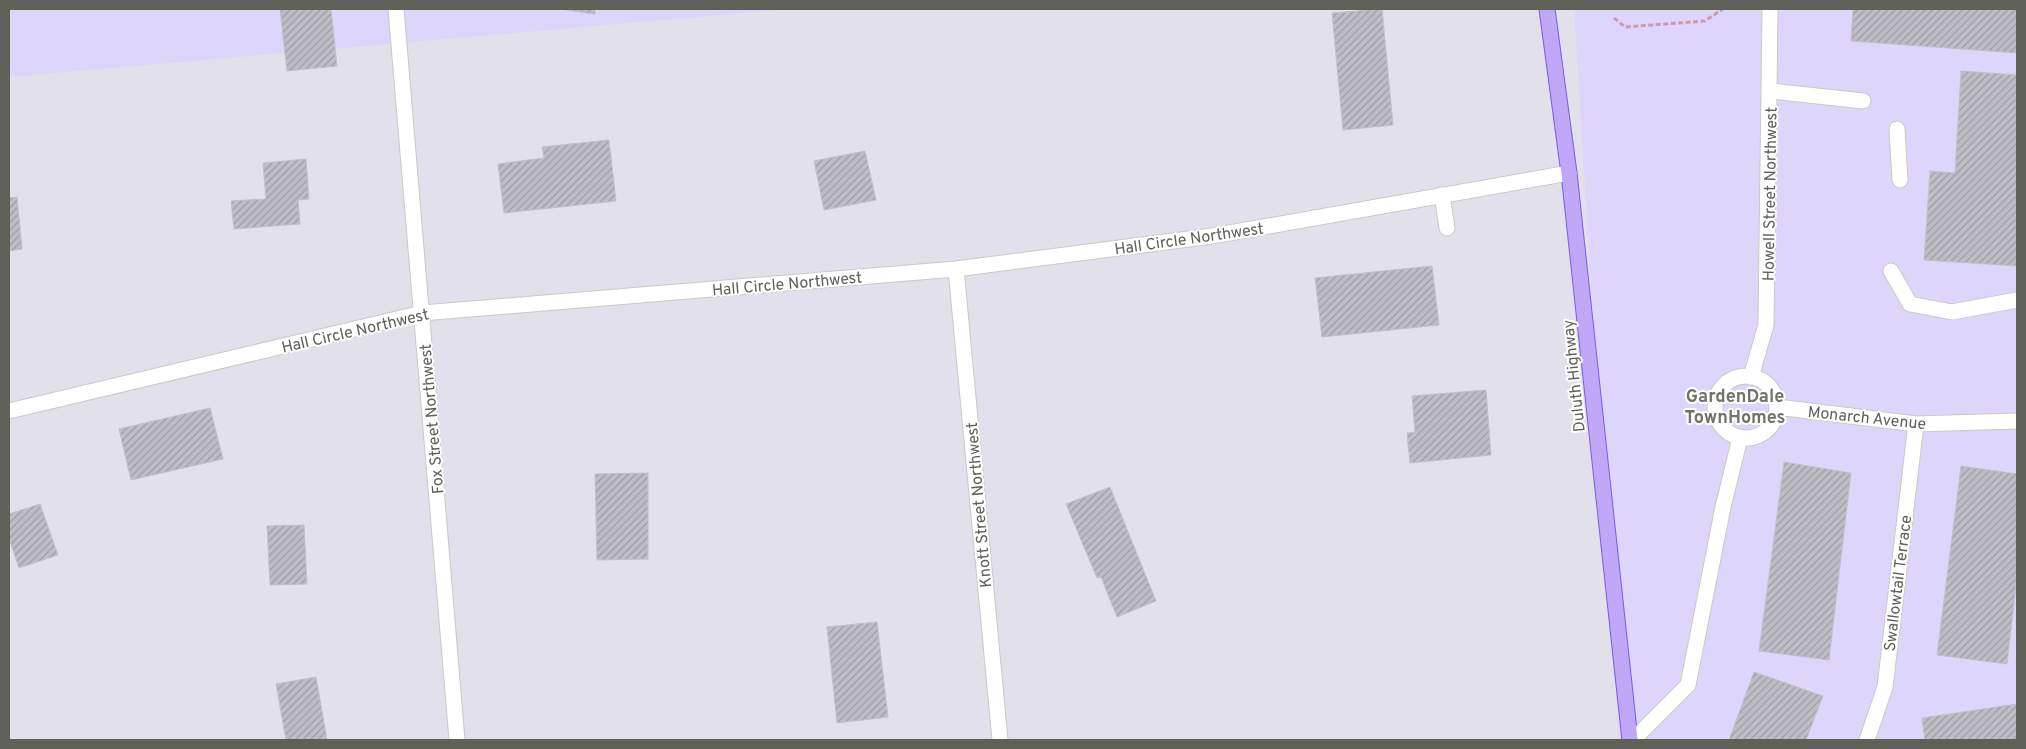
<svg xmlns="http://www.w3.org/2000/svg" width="2026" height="749" font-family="Overpass,sans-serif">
<defs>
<pattern id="building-hatch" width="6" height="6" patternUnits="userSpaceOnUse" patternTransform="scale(1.25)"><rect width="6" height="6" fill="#bebdc6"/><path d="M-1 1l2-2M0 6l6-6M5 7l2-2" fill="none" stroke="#9e9da4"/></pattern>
</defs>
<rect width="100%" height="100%" fill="#e2e0ea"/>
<path fill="#ded5fa" d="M 9,9 L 791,9 L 9,77 Z
M 1574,9 L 2017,9 L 2017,740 L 1619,740 Z"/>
<path fill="url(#building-hatch)" stroke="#c1bfce" d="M 280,9 L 331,9 L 337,66 L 287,71 Z
M 560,9 L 595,9 L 595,14 Z
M 1382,9 L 1393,125 L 1343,130 L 1332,13 Z
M 1853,9 L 2017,9 L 2017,53 L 1851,41 Z
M 1961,71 L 2017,75 L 2017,266 L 1924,260 L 1930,171 L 1955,173 Z
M 609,140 L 616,201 L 504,213 L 498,164 L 544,158 L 542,147 Z
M 865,151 L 876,200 L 824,210 L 814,161 Z
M 306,159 L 309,199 L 298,200 L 300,224 L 234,229 L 231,201 L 266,199 L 263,163 Z
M 17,197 L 22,249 L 9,251 L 9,198 Z
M 1432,266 L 1439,325 L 1322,337 L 1315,278 Z
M 1486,390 L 1491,455 L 1410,463 L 1407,433 L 1415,432 L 1412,396 Z
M 210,408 L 223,459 L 131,480 L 119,429 Z
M 1784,462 L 1851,473 L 1829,660 L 1759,651 Z
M 1961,466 L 2017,474 L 2017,577 L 2007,664 L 1937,655 Z
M 648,473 L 648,559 L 597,560 L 595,474 Z
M 1110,487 L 1156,601 L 1117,617 L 1101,577 L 1097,578 L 1066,504 Z
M 40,504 L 58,555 L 19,568 L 9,538 L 9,514 Z
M 304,525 L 307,584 L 270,585 L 267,526 Z
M 877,622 L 888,717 L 837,723 L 827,627 Z
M 1754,672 L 1823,696 L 1806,740 L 1729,740 Z
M 316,677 L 327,740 L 286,740 L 276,684 Z
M 2017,704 L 2017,740 L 1925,740 L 1922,718 Z"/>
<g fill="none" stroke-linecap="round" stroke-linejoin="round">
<g stroke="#c9cac3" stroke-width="17">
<path id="service" d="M 1771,91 L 1863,101
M 1897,129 L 1900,180
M 1442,195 L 1447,228
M 1891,271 L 1910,304 L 1952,312 L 2017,300"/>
</g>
<g stroke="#c9cac3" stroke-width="17">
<path id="minor" d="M 396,9 L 457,740
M 956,269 L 1000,740
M1715 407a31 31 0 1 1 62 0a31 31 0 1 1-62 0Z
M 1751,377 L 1766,325 L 1770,9
M 1777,407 L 1916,424 L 2017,421
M 9,411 L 422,313 L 956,269 L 1212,236 L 1569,173
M 1633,740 L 1688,685 L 1723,507 L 1740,438
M 1867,740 L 1885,687 L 1916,424"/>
</g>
<g stroke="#785de6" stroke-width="17">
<path id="primary" d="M 1547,9 L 1569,173 L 1630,740"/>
</g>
<path stroke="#cb9da9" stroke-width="3" stroke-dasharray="5 2.5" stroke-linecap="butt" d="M 1614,18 L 1625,27 L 1705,21 L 1723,9"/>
<use href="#service" stroke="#fff" stroke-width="15"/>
<use href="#minor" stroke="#fff" stroke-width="15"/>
<use href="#primary" stroke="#c1a7f8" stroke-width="15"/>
</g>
<g text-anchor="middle" stroke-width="4" stroke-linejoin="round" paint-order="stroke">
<g font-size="16" fill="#5f6058" stroke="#fff">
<text transform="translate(1769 194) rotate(-89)" y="6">Howell Street Northwest</text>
<text transform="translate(1189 238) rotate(-8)" y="6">Hall Circle Northwest</text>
<text transform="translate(787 283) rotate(-5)" y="6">Hall Circle Northwest</text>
<text transform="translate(355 330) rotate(-13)" y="6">Hall Circle Northwest</text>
<text transform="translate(1573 376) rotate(-96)" y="6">Duluth Highway</text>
<text transform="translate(1867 417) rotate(6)" y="6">Monarch Avenue</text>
<text transform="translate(431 419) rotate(-95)" y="6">Fox Street Northwest</text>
<text transform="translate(978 505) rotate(-95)" y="6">Knott Street Northwest</text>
<text transform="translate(1897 583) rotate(-83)" y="6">Swallowtail Terrace</text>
</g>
<g font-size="18" font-weight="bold" fill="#72716a" stroke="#fff">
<text x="1735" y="402">GardenDale<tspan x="1735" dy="21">TownHomes</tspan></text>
</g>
</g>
<rect width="2026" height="749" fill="none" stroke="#5f6058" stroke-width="20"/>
</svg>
